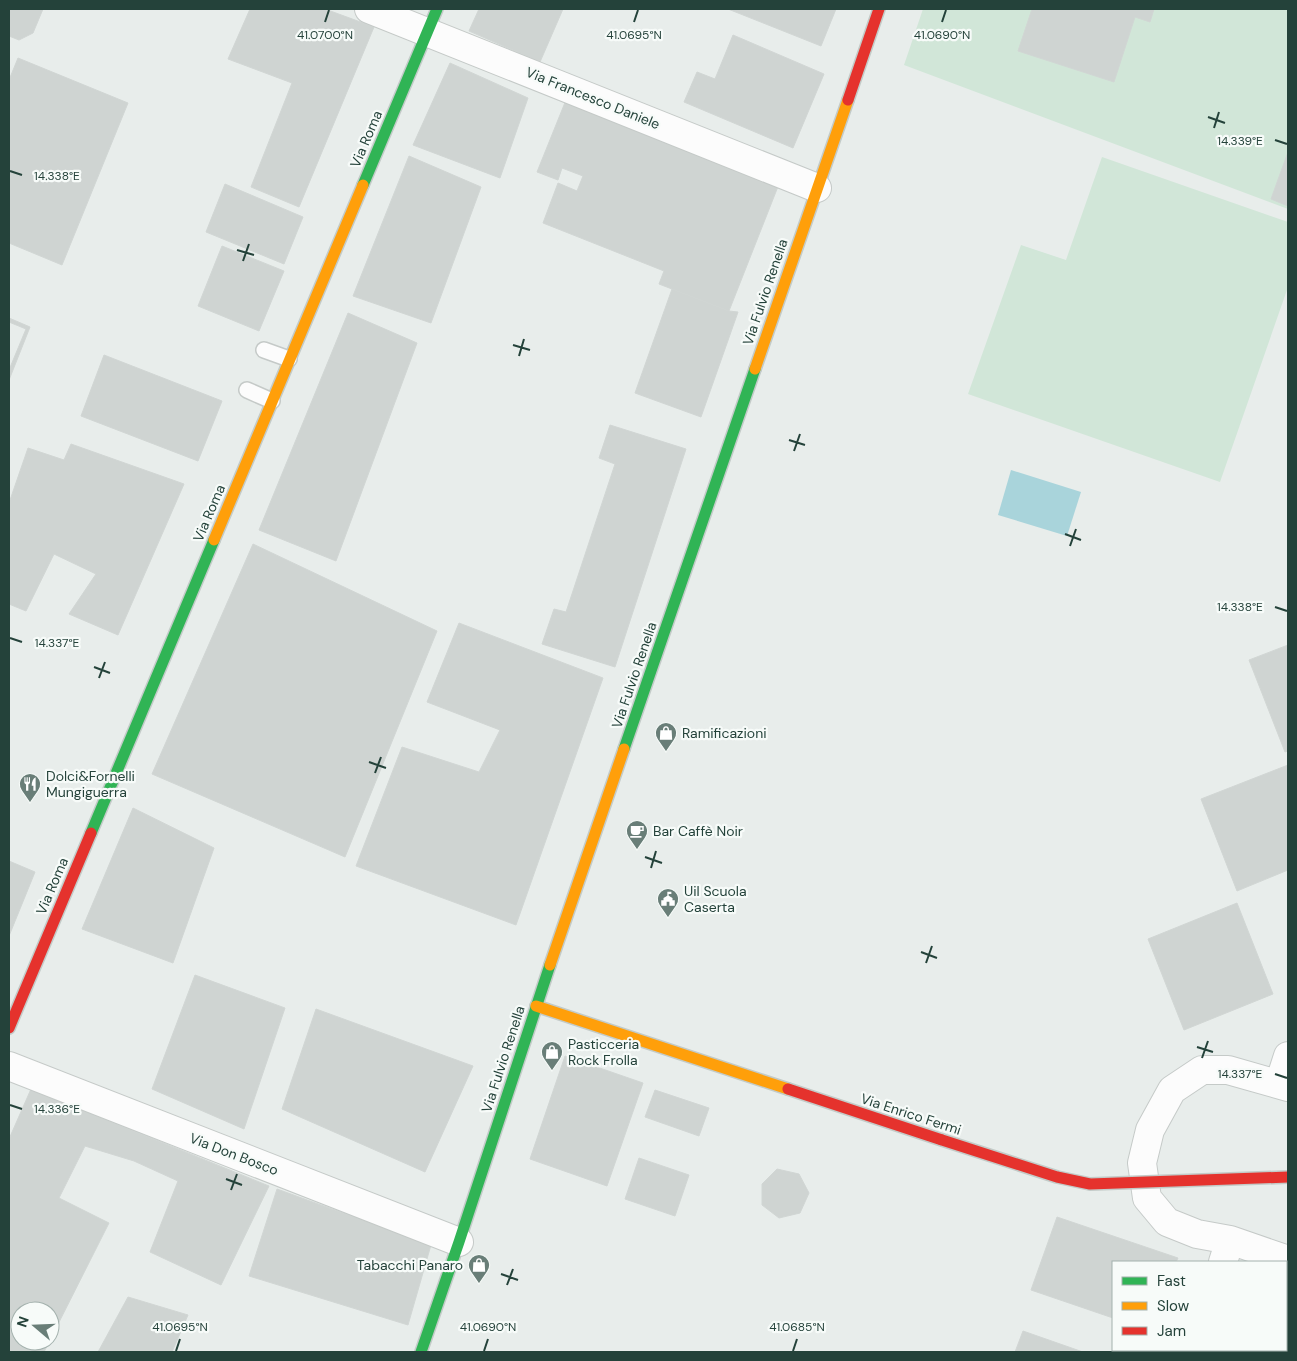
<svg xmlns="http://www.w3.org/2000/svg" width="1297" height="1361" font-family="'DM Sans',sans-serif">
<rect width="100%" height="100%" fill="#e8edeb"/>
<path fill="#d1e6d8" d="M 923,9 L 1288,9 L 1288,209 L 904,65 Z
M 1102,157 L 1288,222 L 1288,287 L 1220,482 L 968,394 L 1021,245 L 1066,260 Z"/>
<path fill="#a9d4db" d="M 1011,470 L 1081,492 L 1067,536 L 998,515 Z"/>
<path fill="#cfd4d2" stroke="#d1d6d4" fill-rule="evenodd" d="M 9,9 L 43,9 L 33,33 L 19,40 L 9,36 Z
M 250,9 L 325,9 L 374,27 L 299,207 L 251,187 L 292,83 L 228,59 Z
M 479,9 L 563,9 L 540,62 L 469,31 Z
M 728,9 L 836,9 L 821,46 Z
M 1032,9 L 1154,9 L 1150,22 L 1135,17 L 1114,82 L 1018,51 Z
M 733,35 L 824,74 L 793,148 L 684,102 L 697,72 L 715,79 Z
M 18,58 L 128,103 L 62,265 L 9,243 L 9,80 Z
M 450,63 L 528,98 L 500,178 L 413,145 Z
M 566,100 L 779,184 L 729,311 L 659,284 L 664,271 L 543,223 L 558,183 L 577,191 L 583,176 L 562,168 L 558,180 L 537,172 Z
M 1288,152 L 1288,206 L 1271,199 Z
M 409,156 L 481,187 L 431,323 L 353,296 Z
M 225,184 L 303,217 L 284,264 L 206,232 Z
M 222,246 L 284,271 L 259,331 L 198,306 Z
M 672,289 L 729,311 L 738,312 L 701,417 L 635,393 Z
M 348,313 L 417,343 L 336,561 L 259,530 Z
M 9,318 L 30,327 L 9,380 Z
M 9,322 L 26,329 L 9,370 Z
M 104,355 L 222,401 L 198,461 L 81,416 Z
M 610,425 L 686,449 L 615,667 L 542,644 L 554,609 L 566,612 L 615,464 L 599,458 Z
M 71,444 L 184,484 L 118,635 L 69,614 L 96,574 L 54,554 L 26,611 L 9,604 L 9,503 L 28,448 L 64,460 Z
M 253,544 L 437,631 L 345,857 L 152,774 Z
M 459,623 L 603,678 L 516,925 L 356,866 L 402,747 L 479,772 L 500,730 L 427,702 Z
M 1288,645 L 1288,751 L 1285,752 L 1249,660 Z
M 1288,765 L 1288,870 L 1237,891 L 1201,799 Z
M 133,808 L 214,848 L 173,963 L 82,929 Z
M 9,861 L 35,872 L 9,936 Z
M 1237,903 L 1273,994 L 1184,1030 L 1148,939 Z
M 195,975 L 285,1008 L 244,1129 L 152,1089 Z
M 316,1009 L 473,1066 L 425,1172 L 282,1109 Z
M 565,1056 L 643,1083 L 607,1186 L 530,1159 Z
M 31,1089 L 269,1186 L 221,1285 L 150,1252 L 178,1181 L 134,1161 L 85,1146 L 59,1198 L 109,1223 L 44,1352 L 9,1352 L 9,1139 ZM 20,1311 L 50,1311 L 50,1341 L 20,1341 Z
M 655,1090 L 709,1108 L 699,1136 L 645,1117 Z
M 639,1158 L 689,1175 L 675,1216 L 625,1199 Z
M 777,1169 L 799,1174 L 809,1193 L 800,1213 L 779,1218 L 762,1205 L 762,1184 Z
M 277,1189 L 431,1245 L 408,1325 L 249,1276 Z
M 1057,1217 L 1178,1258 L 1176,1262 L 1113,1262 L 1113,1318 L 1031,1290 Z
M 1286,1295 L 1288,1296 L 1288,1352 L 1240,1352 L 1241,1350 L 1286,1350 Z
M 128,1297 L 188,1315 L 172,1352 L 98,1352 Z
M 1023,1331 L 1083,1352 L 1015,1352 Z"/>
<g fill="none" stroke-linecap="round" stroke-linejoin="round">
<g stroke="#c5cac8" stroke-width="18">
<path id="lane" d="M 264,350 L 289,359
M 247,390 L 272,401"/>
</g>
<g stroke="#c5cac8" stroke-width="30">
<path id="street" d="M 369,9 L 817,188
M 9,1066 L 459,1242
M 1279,1084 L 1288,1056
M 1288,1087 L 1228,1070 L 1202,1070 L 1172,1090 L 1150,1130 L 1142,1163 L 1147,1198 L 1167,1222 L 1197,1234 L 1230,1240 L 1288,1260
M 1223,1262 L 1230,1240
M 1191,1352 L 1192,1350"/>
</g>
<g stroke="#c3cbc8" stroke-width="14">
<path id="fast" d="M 363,185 L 437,9
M 624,749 L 755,369
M 91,833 L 214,540
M 421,1352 L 459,1242 L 550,965"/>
</g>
<g stroke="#c3cbc8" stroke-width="14">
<path id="slow" d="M 755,369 L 848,100
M 214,540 L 363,185
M 550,965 L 624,749
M 536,1006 L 788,1089"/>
</g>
<g stroke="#c3cbc8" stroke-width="14">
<path id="jam" d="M 848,100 L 879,9
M 9,1028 L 91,833
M 788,1089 L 942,1140"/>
</g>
<use href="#lane" stroke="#fcfcfc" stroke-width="15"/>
<use href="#street" stroke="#fcfcfc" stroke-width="28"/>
<use href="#fast" stroke="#30b455" stroke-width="11"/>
<use href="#slow" stroke="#ff9f0a" stroke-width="11"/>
<use href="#jam" stroke="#e5322d" stroke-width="11"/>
<g stroke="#c3cbc8" stroke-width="14" stroke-linecap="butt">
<path id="jam-bridge" d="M 942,1140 L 1057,1177 L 1090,1184 L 1288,1177"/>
</g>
<use href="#jam-bridge" stroke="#e5322d" stroke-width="11"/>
</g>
<path fill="none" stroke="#24423a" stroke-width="2" d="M 325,22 L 329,10M 634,22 L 638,10M 942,22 L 946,10M 1208,117 L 1225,123M 1214,128 L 1219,112M 1275,140 L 1287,144M 10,171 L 22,175M 237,250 L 254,255M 243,261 L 249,244M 513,345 L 530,350M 519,356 L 524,339M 789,440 L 805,445M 794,451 L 800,434M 1065,534 L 1081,540M 1070,546 L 1076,529M 1275,607 L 1287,611M 10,638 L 22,642M 94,667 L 110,673M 99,678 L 105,662M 369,762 L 386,768M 375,773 L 381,757M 645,857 L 662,863M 651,868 L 656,851M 921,952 L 937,958M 926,963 L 932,946M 1197,1047 L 1213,1052M 1202,1058 L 1208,1041M 1275,1074 L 1287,1078M 10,1105 L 22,1109M 226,1179 L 242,1185M 231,1190 L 237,1174M 501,1274 L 518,1280M 507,1285 L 513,1269M 176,1351 L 180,1339M 484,1351 L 488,1339M 793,1351 L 797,1339"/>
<defs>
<g id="shop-pin" transform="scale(1.125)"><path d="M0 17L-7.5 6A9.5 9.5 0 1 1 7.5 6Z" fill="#697e78" stroke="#f7fbf9"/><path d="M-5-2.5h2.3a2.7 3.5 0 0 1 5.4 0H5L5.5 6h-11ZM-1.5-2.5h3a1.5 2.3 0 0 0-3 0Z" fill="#fff"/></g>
<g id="restaurant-pin" transform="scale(1.125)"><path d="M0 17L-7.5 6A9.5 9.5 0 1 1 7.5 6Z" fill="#697e78" stroke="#f7fbf9"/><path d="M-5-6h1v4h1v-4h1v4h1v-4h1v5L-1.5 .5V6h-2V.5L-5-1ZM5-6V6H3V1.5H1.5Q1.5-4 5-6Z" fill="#fff"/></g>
<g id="cafe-pin" transform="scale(1.125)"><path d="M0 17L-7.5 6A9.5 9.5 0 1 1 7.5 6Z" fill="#697e78" stroke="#f7fbf9"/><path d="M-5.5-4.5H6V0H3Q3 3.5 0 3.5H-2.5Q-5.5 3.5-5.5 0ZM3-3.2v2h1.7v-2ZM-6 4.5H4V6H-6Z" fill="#fff"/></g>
<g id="civic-pin" transform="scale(1.125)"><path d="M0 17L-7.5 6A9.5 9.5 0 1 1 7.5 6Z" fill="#697e78" stroke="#f7fbf9"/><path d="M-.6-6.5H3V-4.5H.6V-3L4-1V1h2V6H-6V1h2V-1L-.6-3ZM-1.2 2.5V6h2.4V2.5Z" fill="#fff"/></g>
</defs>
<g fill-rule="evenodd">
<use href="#shop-pin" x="666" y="733"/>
<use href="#restaurant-pin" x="30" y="784"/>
<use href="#cafe-pin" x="637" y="831"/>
<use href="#civic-pin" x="668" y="899"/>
<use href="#shop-pin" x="552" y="1052"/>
<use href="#shop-pin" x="479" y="1265"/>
</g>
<g text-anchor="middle" stroke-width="4.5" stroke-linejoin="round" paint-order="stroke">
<g font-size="14" fill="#24423a" stroke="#f7fbf9">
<text transform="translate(593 98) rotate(22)" y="5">Via Francesco Daniele</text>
<text transform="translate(366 139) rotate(-67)" y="5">Via Roma</text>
<text transform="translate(765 292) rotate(-71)" y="5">Via Fulvio Renella</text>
<text transform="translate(209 513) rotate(-67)" y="5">Via Roma</text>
<text transform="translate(634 675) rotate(-71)" y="5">Via Fulvio Renella</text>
<text transform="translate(52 886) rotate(-67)" y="5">Via Roma</text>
<text transform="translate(503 1059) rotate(-72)" y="5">Via Fulvio Renella</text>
<text transform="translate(911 1114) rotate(18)" y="5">Via Enrico Fermi</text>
<text transform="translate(234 1154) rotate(21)" y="5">Via Don Bosco</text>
</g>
<g font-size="14" fill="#24423a" stroke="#f7fbf9" text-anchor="start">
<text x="682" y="738">Ramificazioni</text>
<text x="46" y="781">Dolci&amp;Fornelli<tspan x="46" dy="16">Mungiguerra</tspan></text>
<text x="653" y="836">Bar Caffè Noir</text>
<text x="684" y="896">Uil Scuola<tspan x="684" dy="16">Caserta</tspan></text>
<text x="568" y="1049">Pasticceria<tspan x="568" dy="16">Rock Frolla</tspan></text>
<text x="463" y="1270" text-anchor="end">Tabacchi Panaro</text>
</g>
</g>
<g font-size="12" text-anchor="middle" fill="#24423a" stroke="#f7fbf9" stroke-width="4.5" stroke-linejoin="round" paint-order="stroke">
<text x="325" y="39">41.0700°N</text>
<text x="634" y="39">41.0695°N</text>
<text x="942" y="39">41.0690°N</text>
<text x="1240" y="145">14.339°E</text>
<text x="57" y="180">14.338°E</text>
<text x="1240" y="611">14.338°E</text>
<text x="57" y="647">14.337°E</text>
<text x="1240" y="1078">14.337°E</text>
<text x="57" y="1113">14.336°E</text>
<text x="180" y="1331">41.0695°N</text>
<text x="488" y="1331">41.0690°N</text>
<text x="797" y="1331">41.0685°N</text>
</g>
<rect width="1297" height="1361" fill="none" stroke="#24423a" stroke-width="20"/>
<rect x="1112" y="1261" width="175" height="90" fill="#f7fbf9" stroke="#a3b1ad"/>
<rect x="1122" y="1277" width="25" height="8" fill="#30b455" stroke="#a3b1ad"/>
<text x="1157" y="1286" font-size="15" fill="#24423a">Fast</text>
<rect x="1122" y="1302" width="25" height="8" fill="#ff9f0a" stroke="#a3b1ad"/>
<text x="1157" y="1311" font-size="15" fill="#24423a">Slow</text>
<rect x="1122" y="1327" width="25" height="8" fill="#e5322d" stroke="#a3b1ad"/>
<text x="1157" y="1336" font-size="15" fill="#24423a">Jam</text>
<g transform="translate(35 1326) rotate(289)"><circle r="24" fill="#f7fbf9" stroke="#a3b1ad"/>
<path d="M0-4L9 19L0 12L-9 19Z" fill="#697e78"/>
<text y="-8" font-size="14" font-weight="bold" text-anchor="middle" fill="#24423a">N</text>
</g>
</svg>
